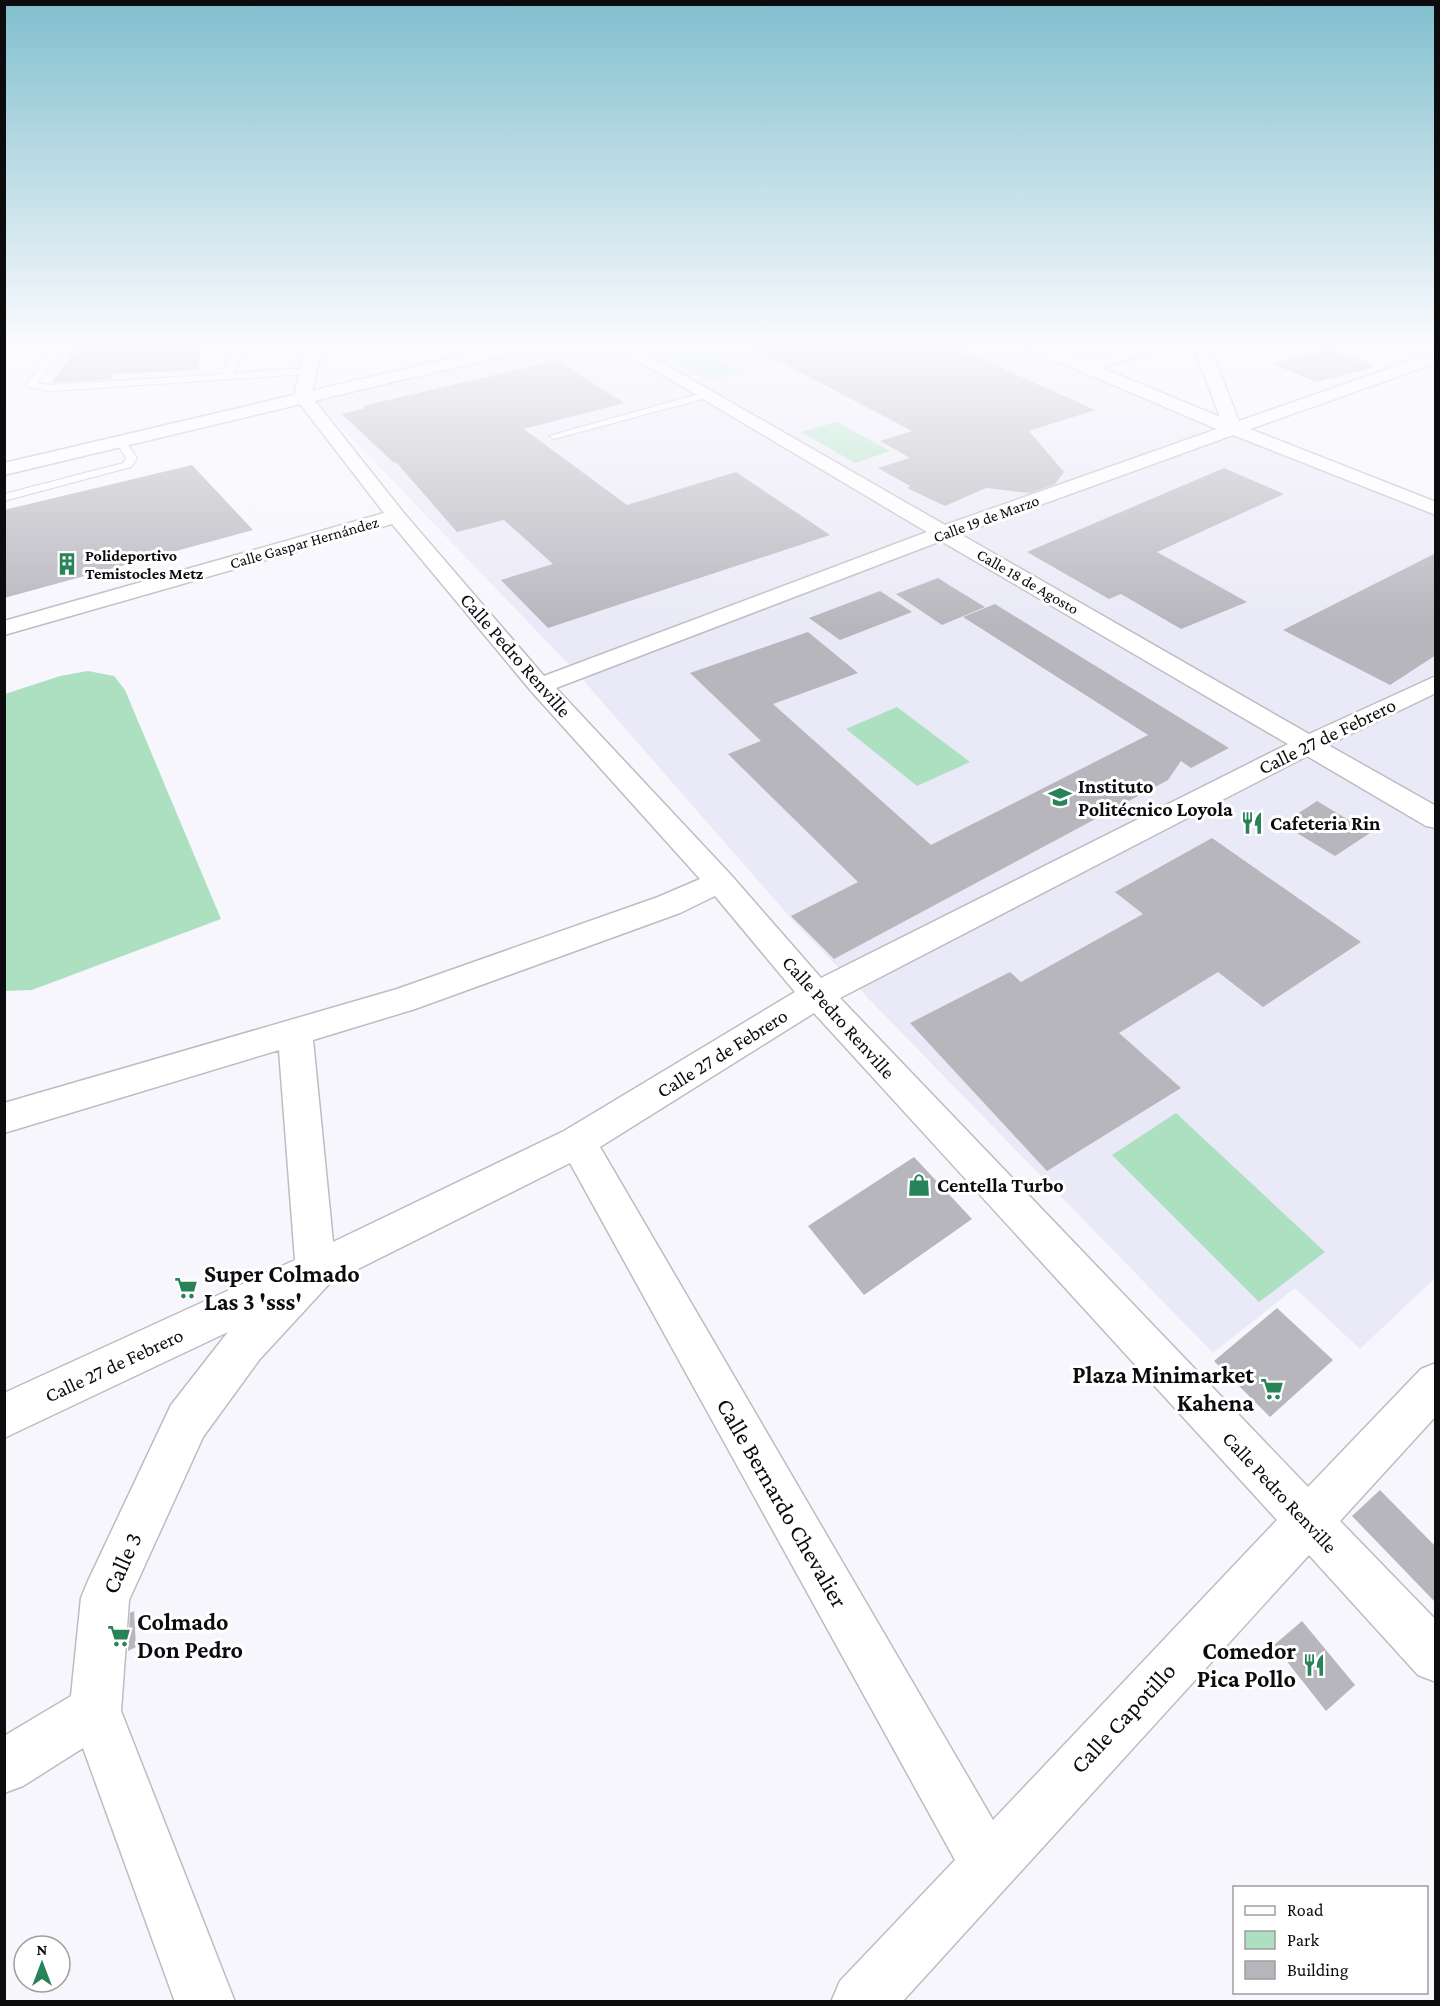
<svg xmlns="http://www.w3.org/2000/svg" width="1440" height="2006" font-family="'Crimson Pro',serif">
<rect width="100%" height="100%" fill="#f7f6fd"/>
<path fill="#eae9f7" d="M 552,345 L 1028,345 L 1435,515 L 1435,1278 L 1360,1349 L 1295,1288 L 1213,1353 L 795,923 L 576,672 L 317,402 Z"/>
<path fill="#ade0c1" d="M 701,349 L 741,372 L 707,380 L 668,356 Z
M 837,422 L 890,451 L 855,463 L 801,432 Z
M 88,671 L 114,676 L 125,690 L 221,919 L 32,990 L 5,991 L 5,694 L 60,676 Z
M 897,707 L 970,762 L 917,786 L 846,729 Z
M 1176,1113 L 1325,1252 L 1259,1302 L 1112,1155 Z"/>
<path fill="#b7b6bd" d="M 79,345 L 199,345 L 199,370 L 114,374 L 111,379 L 51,383 Z
M 748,345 L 950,345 L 1095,410 L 1029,431 L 1064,472 L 1055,484 L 1030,493 L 986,488 L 945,506 L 907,488 L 910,486 L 878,468 L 910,458 L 880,441 L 912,431 Z
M 1329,348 L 1376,367 L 1316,382 L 1272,364 Z
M 557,360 L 624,403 L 524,429 L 627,505 L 736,472 L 830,535 L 548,628 L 501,580 L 553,564 L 504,520 L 457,532 L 396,462 L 394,463 L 342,414 L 366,408 L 363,406 Z
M 192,465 L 253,530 L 4,598 L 4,510 Z
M 1224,468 L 1284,494 L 1157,552 L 1247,602 L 1181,629 L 1121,594 L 1109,599 L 1027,552 Z
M 1436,553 L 1436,655 L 1390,685 L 1283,630 Z
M 938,578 L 952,587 L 985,607 L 942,625 L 896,594 Z
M 880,591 L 912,612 L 840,640 L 809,618 Z
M 995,604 L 1229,748 L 1191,768 L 1181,761 L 1168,780 L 834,959 L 791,916 L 858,882 L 728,754 L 761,741 L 690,673 L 808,632 L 858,673 L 773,704 L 931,845 L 1148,735 L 963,617 Z
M 1317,801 L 1370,833 L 1335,856 L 1282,824 Z
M 1212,838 L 1361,942 L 1263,1007 L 1218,972 L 1119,1033 L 1181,1088 L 1047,1171 L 910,1023 L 1010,972 L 1021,982 L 1143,914 L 1115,892 Z
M 914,1157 L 972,1219 L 864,1295 L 808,1226 Z
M 1277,1308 L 1333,1360 L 1270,1417 L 1214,1361 Z
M 1380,1490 L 1436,1547 L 1436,1603 L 1352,1516 Z
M 134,1611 L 136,1647 L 128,1651 L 130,1613 Z
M 1302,1621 L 1355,1685 L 1326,1711 L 1274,1645 Z"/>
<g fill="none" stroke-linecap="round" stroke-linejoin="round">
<g stroke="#bdbcc3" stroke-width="2">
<path id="lane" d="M 57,345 L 67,345 L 37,383 L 51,385 L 223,374 L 236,345 L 246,345 L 233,373 L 308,368 L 313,371 L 308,374 L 51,391 L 27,387 L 27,383 Z
M 706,392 L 711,395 L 710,397 L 554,439 L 549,436 Z
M 120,438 L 124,439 L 137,458 L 131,467 L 4,501 L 4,494 L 123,463 L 126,458 L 115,441 Z"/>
</g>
<g stroke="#bdbcc3" stroke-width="3">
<path id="street" d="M 307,345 L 323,345 L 311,396 L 403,512 L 544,676 L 927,532 L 612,345 L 631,345 L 945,525 L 1217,429 L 1026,348 L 1024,345 L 1046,345 L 1088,362 L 1141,345 L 1165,345 L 1163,348 L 1102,368 L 1220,417 L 1193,345 L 1209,345 L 1239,421 L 1436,352 L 1436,363 L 1250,429 L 1436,502 L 1436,515 L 1233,435 L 960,534 L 1309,734 L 1436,676 L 1436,693 L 1328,745 L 1436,806 L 1436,828 L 1426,826 L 1307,756 L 840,998 L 1308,1487 L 1421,1369 L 1436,1363 L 1436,1416 L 1340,1521 L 1436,1620 L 1436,1682 L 1418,1675 L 1309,1555 L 902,2002 L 831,2002 L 840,1981 L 955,1860 L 570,1163 L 330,1283 L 259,1360 L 203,1437 L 129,1600 L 121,1711 L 235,2002 L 175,2002 L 83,1748 L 23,1786 L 4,1793 L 4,1736 L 71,1696 L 81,1598 L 88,1581 L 171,1405 L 228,1332 L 4,1438 L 4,1393 L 295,1260 L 279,1050 L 4,1133 L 4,1103 L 397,989 L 658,897 L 700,879 L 531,691 L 392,524 L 4,635 L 4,621 L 384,513 L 294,396 ZM 941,541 L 1288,744 L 821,978 L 731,875 L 556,688 ZM 715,896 L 795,992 L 564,1131 L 333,1242 L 313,1040 L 415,1009 L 680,913 ZM 814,1013 L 1277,1520 L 993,1820 L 600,1147 Z"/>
</g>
<g stroke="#bdbcc3" stroke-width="3">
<path id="secondary" d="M 507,345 L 535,345 L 527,350 L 4,475 L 4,463 Z"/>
</g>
<use href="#lane" fill="#fff" fill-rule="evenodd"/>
<use href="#street" fill="#fff" fill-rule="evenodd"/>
<use href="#secondary" fill="#fff" fill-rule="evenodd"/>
</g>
<linearGradient id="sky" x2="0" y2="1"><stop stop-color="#81bfce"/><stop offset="0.55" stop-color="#fbfbfe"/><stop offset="1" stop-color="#fbfbfe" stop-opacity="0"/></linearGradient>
<rect width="1440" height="626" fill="url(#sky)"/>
<defs>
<g id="building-bare" transform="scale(1.8)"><path d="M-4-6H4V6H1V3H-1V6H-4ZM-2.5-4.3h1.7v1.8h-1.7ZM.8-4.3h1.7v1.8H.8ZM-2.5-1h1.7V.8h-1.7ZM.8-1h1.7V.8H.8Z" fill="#298358" stroke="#fff" stroke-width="2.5" paint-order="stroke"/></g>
<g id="university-bare" transform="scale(1.8)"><path d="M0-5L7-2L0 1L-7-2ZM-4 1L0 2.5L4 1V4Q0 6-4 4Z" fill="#298358" stroke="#fff" stroke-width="2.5" paint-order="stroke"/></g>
<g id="restaurant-bare" transform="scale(1.8)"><path d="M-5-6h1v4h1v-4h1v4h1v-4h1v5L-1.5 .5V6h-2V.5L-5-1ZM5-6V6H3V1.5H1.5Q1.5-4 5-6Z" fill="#298358" stroke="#fff" stroke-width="2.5" paint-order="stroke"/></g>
<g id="shop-bare" transform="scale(1.8)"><path d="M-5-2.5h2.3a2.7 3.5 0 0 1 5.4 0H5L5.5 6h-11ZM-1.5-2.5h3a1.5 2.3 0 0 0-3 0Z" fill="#298358" stroke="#fff" stroke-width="2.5" paint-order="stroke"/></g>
<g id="supermarket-bare" transform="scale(1.8)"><path d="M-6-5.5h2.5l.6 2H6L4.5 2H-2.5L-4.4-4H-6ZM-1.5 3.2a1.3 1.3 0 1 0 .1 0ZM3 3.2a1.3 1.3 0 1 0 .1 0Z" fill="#298358" stroke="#fff" stroke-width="2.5" paint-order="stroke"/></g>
</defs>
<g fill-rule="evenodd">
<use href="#building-bare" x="67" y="564"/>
<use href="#university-bare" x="1060" y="797"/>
<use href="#restaurant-bare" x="1252" y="823"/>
<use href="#shop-bare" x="919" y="1185"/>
<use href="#supermarket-bare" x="186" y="1288"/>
<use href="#supermarket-bare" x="1272" y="1389"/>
<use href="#supermarket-bare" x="119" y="1636"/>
<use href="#restaurant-bare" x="1314" y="1665"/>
</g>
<g text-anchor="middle" stroke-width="6" stroke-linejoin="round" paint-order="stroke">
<g font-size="16" fill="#0c0c0e" stroke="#fff">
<text transform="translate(986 518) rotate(-20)" y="6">Calle 19 de Marzo</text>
<text transform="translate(304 542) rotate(-16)" y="6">Calle Gaspar Hernández</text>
<text transform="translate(1028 581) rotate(30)" y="6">Calle 18 de Agosto</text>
</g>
<g font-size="16" font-weight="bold" fill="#0c0c0e" stroke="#fff" text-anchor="start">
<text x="85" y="561">Polideportivo<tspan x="85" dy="18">Temistocles Metz</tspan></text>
</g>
<g font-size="20" fill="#0c0c0e" stroke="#fff">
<text transform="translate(516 655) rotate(49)" y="7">Calle Pedro Renville</text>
<text transform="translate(1327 736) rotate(-26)" y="7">Calle 27 de Febrero</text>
<text transform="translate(839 1017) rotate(48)" y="7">Calle Pedro Renville</text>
<text transform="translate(722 1053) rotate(-32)" y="7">Calle 27 de Febrero</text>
<text transform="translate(114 1365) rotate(-25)" y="7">Calle 27 de Febrero</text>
<text transform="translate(1280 1492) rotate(47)" y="7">Calle Pedro Renville</text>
</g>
<g font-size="20" font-weight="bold" fill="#0c0c0e" stroke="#fff" text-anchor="start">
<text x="1078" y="793">Instituto<tspan x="1078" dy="23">Politécnico Loyola</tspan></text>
<text x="1270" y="830">Cafeteria Rin</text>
<text x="937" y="1192">Centella Turbo</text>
</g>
<g font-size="24" font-weight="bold" fill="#0c0c0e" stroke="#fff" text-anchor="start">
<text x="204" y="1282">Super Colmado<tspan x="204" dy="28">Las 3 'sss'</tspan></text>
<text x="1254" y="1383" text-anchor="end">Plaza Minimarket<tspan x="1254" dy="28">Kahena</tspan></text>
<text x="137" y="1630">Colmado<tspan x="137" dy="28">Don Pedro</tspan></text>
<text x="1296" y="1659" text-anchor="end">Comedor<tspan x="1296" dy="28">Pica Pollo</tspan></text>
</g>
<g font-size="24" fill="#0c0c0e" stroke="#fff">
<text transform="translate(782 1503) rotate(60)" y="8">Calle Bernardo Chevalier</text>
<text transform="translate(122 1563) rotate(-66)" y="8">Calle 3</text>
<text transform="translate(1123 1718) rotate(-47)" y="8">Calle Capotillo</text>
</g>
</g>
<rect width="1440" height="2006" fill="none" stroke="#0c0c0e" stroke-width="12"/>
<rect x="1233" y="1886" width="195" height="108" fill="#ffffff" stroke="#9e9e9f" stroke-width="1.5"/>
<rect x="1245" y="1906" width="30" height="9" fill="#ffffff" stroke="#9e9e9f" stroke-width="1.5"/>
<text x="1287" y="1916" font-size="18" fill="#0c0c0e">Road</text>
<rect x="1245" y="1931" width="30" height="18" fill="#ade0c1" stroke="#9e9e9f" stroke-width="1.5"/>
<text x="1287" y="1946" font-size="18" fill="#0c0c0e">Park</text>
<rect x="1245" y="1961" width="30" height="18" fill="#b7b6bd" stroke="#9e9e9f" stroke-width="1.5"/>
<text x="1287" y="1976" font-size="18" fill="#0c0c0e">Building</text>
<g transform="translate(42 1964)"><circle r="28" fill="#ffffff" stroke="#9e9e9f" stroke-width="1.5"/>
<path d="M0-4.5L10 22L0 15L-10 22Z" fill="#298358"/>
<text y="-9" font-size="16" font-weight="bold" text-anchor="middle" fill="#0c0c0e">N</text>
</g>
</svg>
